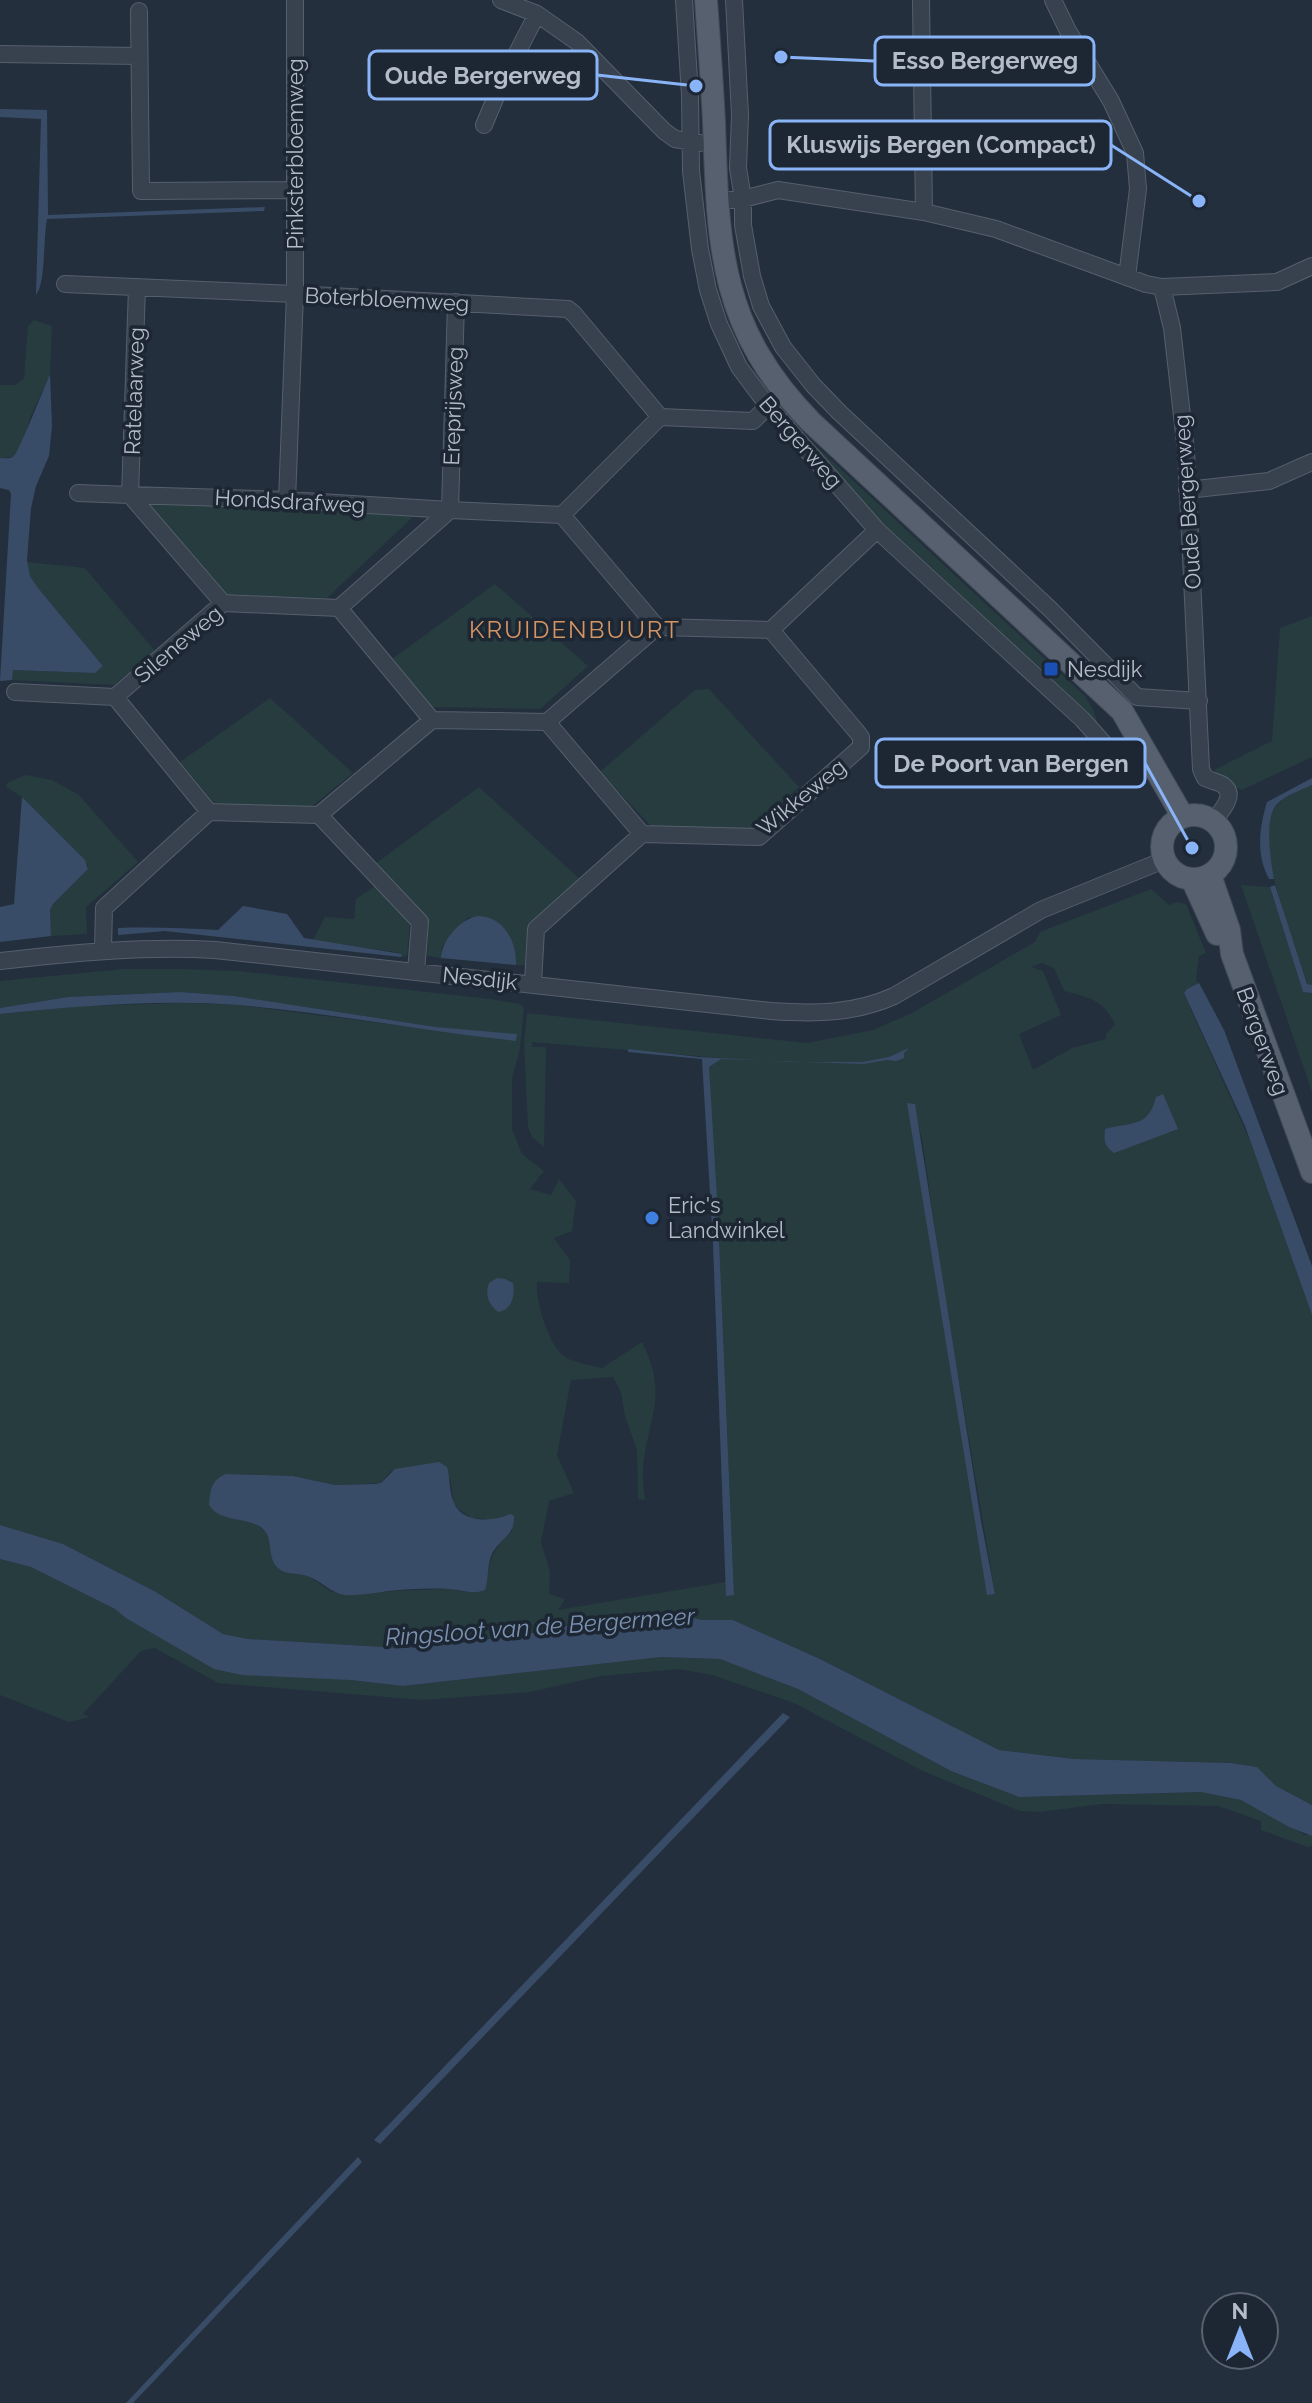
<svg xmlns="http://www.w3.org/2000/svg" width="1312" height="2403" font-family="Raleway,sans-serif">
<rect width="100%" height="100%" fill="#242f3e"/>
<path fill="#263c3f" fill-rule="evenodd" d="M 34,320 L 52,326 L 50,374 L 30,418 L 24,441 L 13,457 L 0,458 L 0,385 L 16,385 L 24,378 L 28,326 Z
M 801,432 L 1085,696 L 1093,709 L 1099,727 L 910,552 L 876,518 Z
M 146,502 L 416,514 L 327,598 L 224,594 Z
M 27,562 L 85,568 L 155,651 L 114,685 L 12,680 L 12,670 L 95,673 L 103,666 L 38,588 L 30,576 Z
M 495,584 L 588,666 L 540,709 L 432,707 L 392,659 Z
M 1312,616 L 1312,757 L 1242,790 L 1227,784 L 1214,770 L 1272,741 L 1280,628 Z
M 709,689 L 799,787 L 753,830 L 651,826 L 600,772 L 695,690 Z
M 270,698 L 353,773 L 311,807 L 214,803 L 180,762 Z
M 26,775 L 52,780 L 79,795 L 138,862 L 86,907 L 87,934 L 51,936 L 50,910 L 53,904 L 88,869 L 88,865 L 22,797 L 5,786 L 9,782 Z
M 1312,785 L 1312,985 L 1308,985 C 1295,946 1253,843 1275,808 C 1282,797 1300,790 1312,785 Z
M 479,787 L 582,881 L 527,930 L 525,965 L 516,965 C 517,935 490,930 468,917 L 442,947 L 441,958 L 427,956 L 429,919 L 375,864 Z
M 377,885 L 410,922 L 407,956 L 401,957 L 401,953 L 313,940 L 325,917 L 354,919 L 356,899 Z
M 1241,885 L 1270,887 L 1303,992 L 1312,993 L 1312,1092 Z
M 1151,889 L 1169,905 L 1178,902 L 1186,904 L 1206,953 L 1199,956 L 1196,980 L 1199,983 L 1187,989 L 1184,994 L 1251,1143 L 1312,1315 L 1312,1805 L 1276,1786 L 1256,1767 L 1231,1763 L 1074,1759 L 999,1750 L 820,1659 L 733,1620 L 701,1620 L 679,1614 L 589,1621 L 538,1632 L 437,1646 L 400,1648 L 248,1639 L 223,1634 L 156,1592 L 63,1544 L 0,1525 L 0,1014 L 82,1006 L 185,1003 L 239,1005 L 512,1040 L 517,1035 L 436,1027 L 234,996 L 181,992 L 68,997 L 0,1008 L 0,981 L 124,969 L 178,969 L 238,971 L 490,999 L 520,1004 L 524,1007 L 520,1048 L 512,1079 L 512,1129 L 522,1154 L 544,1171 L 530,1189 L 551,1195 L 559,1179 L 576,1201 L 572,1231 L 554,1238 L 570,1260 L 569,1283 L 537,1282 C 535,1300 549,1347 565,1357 C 574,1363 591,1365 602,1368 L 642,1342 C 669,1396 648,1416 643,1468 C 642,1478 644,1490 645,1500 L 638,1499 L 637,1450 L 625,1416 L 621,1392 L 613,1377 L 571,1380 L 557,1455 L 574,1493 L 549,1501 L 541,1542 L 550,1572 L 549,1594 L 565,1599 L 558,1610 L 726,1582 L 726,1595 L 734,1595 L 718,1215 L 712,1179 L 709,1067 L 721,1058 L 532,1042 L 532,1047 L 546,1047 L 544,1147 L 532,1137 L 528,1127 L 524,1043 L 527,1013 L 807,1043 L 873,1030 L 912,1013 L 1035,942 L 1040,932 ZM 1042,963 L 1054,968 L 1064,991 C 1088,997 1103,1000 1115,1024 L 1106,1034 L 1106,1039 L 1072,1048 L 1033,1070 L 1019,1034 L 1061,1015 L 1043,971 L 1031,967 ZM 908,1103 L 912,1105 L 922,1138 L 945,1298 L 995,1593 L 988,1595 ZM 391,1471 L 450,1478 L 454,1504 L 461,1511 L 472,1518 L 497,1520 L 513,1530 C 494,1548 489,1557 487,1583 L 466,1592 L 449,1589 L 393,1591 L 358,1595 L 332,1592 L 305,1574 L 289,1573 L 271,1556 L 270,1538 L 265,1531 L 257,1525 L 226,1474 L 293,1476 L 335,1485 L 381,1483 Z
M 0,1559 L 31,1567 L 115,1609 L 148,1629 L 351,1680 L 403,1686 L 661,1657 L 720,1659 L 798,1689 L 951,1771 L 1019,1797 L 1201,1792 L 1241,1800 L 1305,1835 L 1312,1835 L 1312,1846 L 1307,1847 L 1261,1830 L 1261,1821 L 1218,1806 L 1102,1804 L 1039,1812 L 1020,1811 L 923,1771 L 794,1703 L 712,1675 L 678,1669 L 601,1676 L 530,1692 L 423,1700 L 218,1683 L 155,1648 L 141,1651 L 83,1714 L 90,1717 L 69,1722 L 0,1695 Z"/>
<path fill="#394c67" d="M 0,109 L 47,110 L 48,215 L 265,207 L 264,211 L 47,219 C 43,239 46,282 36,295 L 41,119 L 0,117 Z
M 50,374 L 52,426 L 49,456 L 36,486 L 31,508 L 27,560 L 30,576 L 38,588 L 103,666 L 95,673 L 13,670 L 12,680 L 0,681 L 11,494 L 9,490 L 0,488 L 0,458 C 4,458 9,459 13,457 C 18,455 45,385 50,374 Z
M 1312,778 L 1312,785 C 1301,790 1287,795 1278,803 C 1263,818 1271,860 1274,879 L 1269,879 C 1256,855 1259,829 1267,802 Z
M 22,797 L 85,860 L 88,869 L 53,904 L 50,910 L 51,936 L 0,942 L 0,907 L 14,904 Z
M 1275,885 L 1307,984 L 1312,985 L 1312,993 L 1303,992 L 1270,887 Z
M 243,906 L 287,914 L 304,938 L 402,954 L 401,957 L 165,931 L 118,935 L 118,928 C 151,927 184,928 218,930 Z
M 478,916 C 503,916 517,941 516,965 L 441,958 C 442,940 460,919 478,916 Z
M 1199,983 L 1224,1030 L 1312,1266 L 1312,1315 L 1245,1126 L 1184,993 L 1187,989 Z
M 181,992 L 234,996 L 436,1027 L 517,1034 L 516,1041 C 423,1031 331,1013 238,1005 C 159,999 79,1006 0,1014 L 0,1008 L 68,997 Z
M 909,1048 L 904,1053 L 904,1058 L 896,1061 L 887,1060 L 863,1064 L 721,1059 L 709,1067 L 718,1215 L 734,1595 L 726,1596 L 713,1244 L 702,1059 L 628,1052 L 628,1049 L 699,1057 L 791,1062 L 863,1062 L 889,1057 Z
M 1163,1094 L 1178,1129 L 1114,1153 C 1104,1146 1104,1141 1105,1129 C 1130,1122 1149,1128 1156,1097 Z
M 907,1103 L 915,1104 L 981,1521 L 995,1594 L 987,1595 Z
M 497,1278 L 505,1279 L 513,1283 C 515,1296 512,1310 498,1312 C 488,1303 485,1296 489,1283 Z
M 439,1462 L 447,1467 C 450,1478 449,1489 453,1500 C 460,1524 493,1522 510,1514 L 514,1516 C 515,1537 499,1538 491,1556 C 487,1567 489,1579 485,1590 C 472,1595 462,1590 449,1589 C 429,1588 407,1589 388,1591 C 374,1593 359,1596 345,1595 C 330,1593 321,1580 307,1576 C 297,1572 287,1576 278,1568 C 265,1556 276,1536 259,1526 C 243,1517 220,1522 209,1505 C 210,1491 211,1480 226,1474 L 293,1476 L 335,1485 L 375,1484 L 381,1483 L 395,1469 Z
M 0,1525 L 63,1544 L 156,1592 L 223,1634 L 248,1639 L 400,1648 L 437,1646 L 538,1632 L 589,1621 L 679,1614 L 701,1620 L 733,1620 L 820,1659 L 999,1750 L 1074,1759 L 1231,1763 L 1257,1767 L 1276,1786 L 1312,1805 L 1312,1836 L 1289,1827 L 1241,1800 L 1201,1792 L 1019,1797 L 951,1771 L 798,1689 L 720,1659 L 661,1657 L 403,1686 L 351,1680 L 242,1675 L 214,1669 L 126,1618 L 115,1609 L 31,1567 L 0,1559 Z
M 783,1713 L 790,1717 L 380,2144 L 374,2140 Z
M 358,2157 L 362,2162 L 133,2403 L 126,2403 Z"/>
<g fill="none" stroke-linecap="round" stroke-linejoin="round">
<g stroke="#565f6c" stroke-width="18">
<path id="minor" d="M 501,0 L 537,14 L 577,42 L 664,131 L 675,139 L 700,143
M 684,0 L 690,95 L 691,171 L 700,249 L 708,290 L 719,324 L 739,367 L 768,406 L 877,530 L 1082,719 L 1123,765 L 1139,768
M 734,0 L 740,115 L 738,168 L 743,199 L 743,225 L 752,276 L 761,306 L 783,347 L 813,385 L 839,412 L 1050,609 L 1137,697 L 1199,701
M 921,0 L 924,212
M 1053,0 L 1068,31 L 1111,101 L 1135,153 L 1138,189 L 1127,277
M 139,11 L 141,191 L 295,190
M 0,54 L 139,56
M 484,125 L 503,80 L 537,14
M 718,201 L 743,199 L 778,190 L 924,212 L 996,229 L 1146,284 L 1162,287 L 1172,328 L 1186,451 L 1201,769 L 1205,778 C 1211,781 1220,782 1224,786 C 1237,796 1219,813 1213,822
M 65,284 L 295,294 L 568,309 L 574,314 L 660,417
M 137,287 L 130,495 L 287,500 L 450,510 L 456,302
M 1162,287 L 1277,282 L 1312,266
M 1187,490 L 1269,481 L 1312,462
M 78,493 L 130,495 L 223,603
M 287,500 L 295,294 L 295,0
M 562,515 L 660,417 L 753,421 L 768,406
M 339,608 L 450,510 L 562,515 L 657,627
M 771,630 L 877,530
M 15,692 L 115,697 L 209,812
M 115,697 L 223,603 L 339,608 L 432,720
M 547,722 L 657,627 L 771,630
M 319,815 L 432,720 L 547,722 L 642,834
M 103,949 L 104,908 L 209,812 L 319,815 L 420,922 L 416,971
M 0,961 C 72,953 142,946 215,950 L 771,1011 C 814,1014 854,1014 894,996 L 1041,910 L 1164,860
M 533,983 L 536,929 L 642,834 L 759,837 L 861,747 L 861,737 L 857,732 L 771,630"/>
</g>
<g stroke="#414a57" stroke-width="24">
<path id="major" d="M 706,0 C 709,41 712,82 714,122 C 718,246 719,328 811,422 L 1122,711 L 1183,817
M1162 847a32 32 0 1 1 64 0a32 32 0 1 1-64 0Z
M 1210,875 L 1229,930 L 1232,954 L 1312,1172
M 1192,879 L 1217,934"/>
</g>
<use href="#minor" stroke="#38414e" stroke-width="16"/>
<use href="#major" stroke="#56606e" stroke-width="22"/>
</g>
<rect fill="#1a4fb4" stroke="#1d2633" stroke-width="3" x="1043" y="661" width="16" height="16" rx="4"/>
<circle fill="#3f7fe0" stroke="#1d2633" stroke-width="3" cx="652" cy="1218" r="8"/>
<g text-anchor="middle" stroke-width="7" stroke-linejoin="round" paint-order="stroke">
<g font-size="22" fill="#b4bcc9" stroke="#1d2633">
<text transform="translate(295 154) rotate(-90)" y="8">Pinksterbloemweg</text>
<text transform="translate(387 299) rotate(3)" y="8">Boterbloemweg</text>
<text transform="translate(134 391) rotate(-88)" y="8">Ratelaarweg</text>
<text transform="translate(453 406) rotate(-88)" y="8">Ereprijsweg</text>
<text transform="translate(801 442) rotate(49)" y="8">Bergerweg</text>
<text transform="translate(290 501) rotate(3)" y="8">Hondsdrafweg</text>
<text transform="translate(1187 502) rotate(-94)" y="8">Oude Bergerweg</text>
<text transform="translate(178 644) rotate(-40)" y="8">Sileneweg</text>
<text transform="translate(801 797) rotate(-39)" y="8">Wikkeweg</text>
<text transform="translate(480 978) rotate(6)" y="8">Nesdijk</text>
<text transform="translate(1263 1041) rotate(70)" y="8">Bergerweg</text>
</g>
<g font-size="22" fill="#b4bcc9" stroke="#1d2633" text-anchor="start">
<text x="1067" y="677">Nesdijk</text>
<text x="668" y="1213">Eric's<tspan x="668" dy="25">Landwinkel</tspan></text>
</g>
<g font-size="24" letter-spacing="2" fill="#d59563" stroke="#1d2633">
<text x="575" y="638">KRUIDENBUURT</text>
</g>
<g font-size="24" font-style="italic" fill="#7c92b1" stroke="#1d2633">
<text transform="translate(540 1627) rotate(-4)" y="8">Ringsloot van de Bergermeer</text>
</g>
</g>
<path fill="none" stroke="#8ab4f8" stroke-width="3" d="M781 57L875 61M696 86L597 75M1199 201L1111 145M1192 848L1145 763"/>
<g fill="#8ab4f8" stroke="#1d2633" stroke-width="3">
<circle cx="781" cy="57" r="8"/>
<circle cx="696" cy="86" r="8"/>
<circle cx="1199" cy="201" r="8"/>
<circle cx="1192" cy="848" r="8"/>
</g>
<g fill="#1d2633" stroke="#8ab4f8" stroke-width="3">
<rect x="875" y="37" width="219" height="48" rx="8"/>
<rect x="369" y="51" width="228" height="48" rx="8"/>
<rect x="770" y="121" width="341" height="48" rx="8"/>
<rect x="876" y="739" width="269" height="48" rx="8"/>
</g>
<g font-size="24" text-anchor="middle" font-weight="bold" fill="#b4bcc9">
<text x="985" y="69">Esso Bergerweg</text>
<text x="483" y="84">Oude Bergerweg</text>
<text x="941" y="153">Kluswijs Bergen (Compact)</text>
<text x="1011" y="772">De Poort van Bergen</text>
</g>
<g transform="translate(1240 2331)"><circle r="38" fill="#1d2633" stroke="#59626f" stroke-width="2"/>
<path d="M0-6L14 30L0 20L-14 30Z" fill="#8ab4f8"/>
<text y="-12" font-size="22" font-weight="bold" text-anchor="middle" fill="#b4bcc9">N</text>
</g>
</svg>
